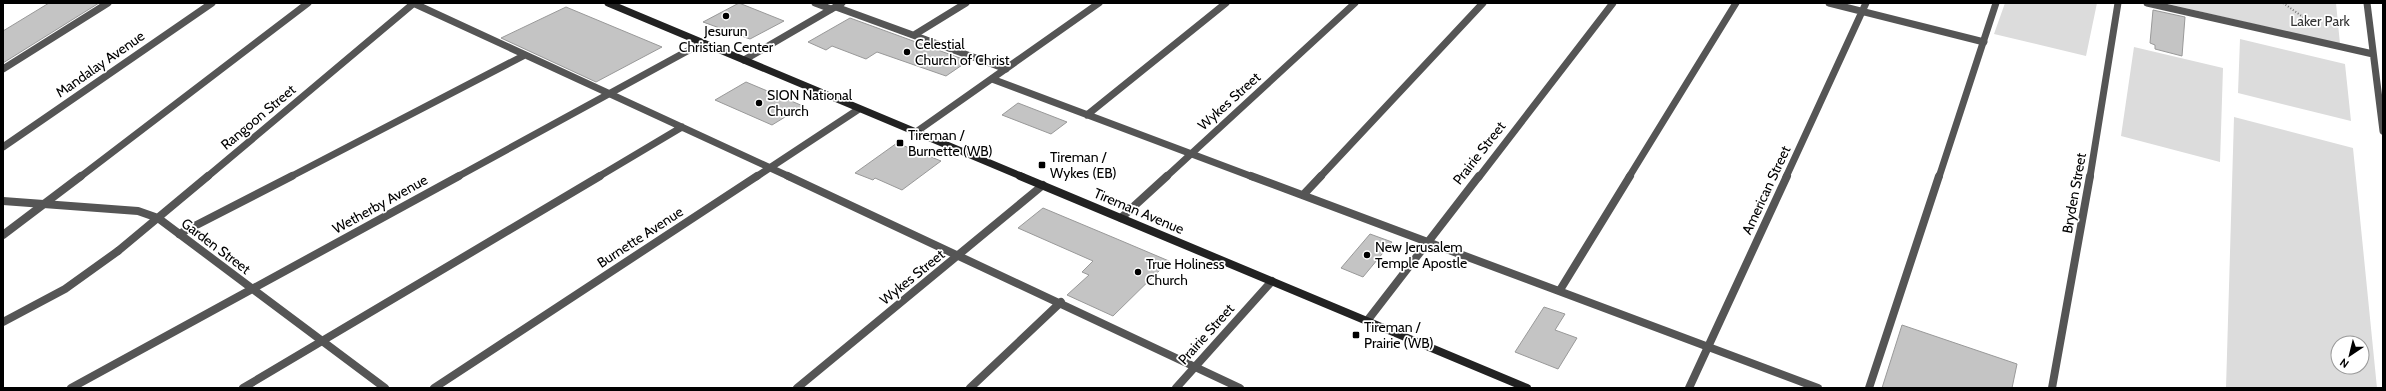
<svg xmlns="http://www.w3.org/2000/svg" width="2386" height="391" font-family="Cabin,sans-serif">
<rect width="100%" height="100%" fill="#fff"/>
<path fill="#dcdcdc" fill-rule="evenodd" d="M 2005,3 L 2097,3 L 2086,56 L 1994,34 Z
M 2164,3 L 2336,3 L 2340,44 Z
M 2240,39 L 2345,64 L 2351,121 L 2238,93 Z
M 2134,47 L 2223,68 L 2220,162 L 2121,136 Z
M 2234,117 L 2353,148 L 2377,388 L 2226,388 ZM 2338,343 L 2362,343 L 2362,367 L 2338,367 Z"/>
<path fill="#c4c4c4" stroke="#999" d="M 49,3 L 99,3 L 3,63 L 3,31 Z
M 739,3 L 784,21 L 750,39 L 703,22 Z
M 566,7 L 662,47 L 596,82 L 501,38 Z
M 2153,10 L 2185,17 L 2182,56 L 2155,49 L 2155,45 L 2150,43 Z
M 850,18 L 968,61 L 946,76 L 877,52 L 866,59 L 832,46 L 826,50 L 808,42 Z
M 746,82 L 803,106 L 772,125 L 715,100 Z
M 1018,103 L 1067,122 L 1051,134 L 1002,115 Z
M 897,143 L 941,161 L 902,190 L 875,178 L 873,180 L 855,173 Z
M 1043,208 L 1117,239 L 1169,261 L 1113,316 L 1067,295 L 1089,275 L 1082,272 L 1093,261 L 1018,228 Z
M 1370,234 L 1392,242 L 1363,277 L 1341,268 Z
M 1544,307 L 1565,314 L 1555,330 L 1577,338 L 1558,369 L 1515,352 Z
M 1902,325 L 2017,364 L 2012,388 L 1882,388 Z"/>
<g fill="none" stroke-linecap="round" stroke-linejoin="round">
<path stroke="#777" stroke-width="2" stroke-dasharray="1 2" stroke-linecap="butt" d="M 2283,3 L 2316,26
M 2297,21 L 2309,21"/>
<path stroke="#555" stroke-width="7" d="M 413,3 L 790,177
M 815,3 L 831,9
M 836,7 L 1006,69
M 914,35 L 966,3
M 3,69 L 108,3
M 992,79 L 1253,177
M 1087,115 L 1226,3
M 80,177 L 308,3
M 290,177 L 525,55
M 598,177 L 682,127
M 1320,177 L 1483,3
M 1629,177 L 1736,3
M 1939,177 L 1996,3"/>
<path stroke="#555" stroke-width="8" d="M 788,176 L 1240,388
M 1251,176 L 1818,388
M 1304,194 L 1321,176
M 179,234 L 292,176
M 3,235 L 81,176
M 1560,290 L 1630,176
M 3,322 L 65,289 L 118,251
M 243,388 L 600,176
M 970,388 L 1061,302
M 1869,388 L 1939,176"/>
<path stroke="#555" stroke-width="7" d="M 1829,3 L 1984,42
M 2147,3 L 2373,54
M 2367,3 L 2383,131
M 744,60 L 842,3
M 916,132 L 1099,3
M 3,147 L 212,3
M 207,177 L 414,3
M 457,177 L 702,43
M 756,177 L 859,109
M 1166,177 L 1355,3
M 1479,177 L 1613,3
M 1786,177 L 1866,3
M 2090,177 L 2118,3"/>
<path stroke="#555" stroke-width="8" d="M 3,201 L 138,211 L 158,218 L 385,388
M 1121,218 L 1167,176
M 118,251 L 208,176
M 1367,321 L 1479,176
M 71,388 L 459,176
M 434,388 L 757,176
M 797,388 L 1043,185
M 1176,388 L 1272,281
M 1689,388 L 1787,176
M 2052,388 L 2090,176"/>
<path stroke="#222" stroke-width="7" d="M 608,3 L 1023,177"/>
<path stroke="#222" stroke-width="8" d="M 1020,176 L 1527,388"/>
</g>
<g fill="#000" stroke="#fff" stroke-width="1.5">
<circle cx="726" cy="16" r="4"/>
<circle cx="907" cy="52" r="4"/>
<circle cx="759" cy="103" r="4"/>
<rect x="896" y="139" width="8" height="8" rx="2"/>
<rect x="1038" y="161" width="8" height="8" rx="2"/>
<circle cx="1367" cy="255" r="4"/>
<circle cx="1138" cy="272" r="4"/>
<rect x="1352" y="331" width="8" height="8" rx="2"/>
</g>
<g text-anchor="middle" stroke-width="3.5" stroke-linejoin="round" paint-order="stroke">
<g font-size="14" fill="#333" stroke="#fff">
<text x="2320" y="26">Laker Park</text>
</g>
<g font-size="14" fill="#000" stroke="#fff" text-anchor="start">
<text x="726" y="36" text-anchor="middle">Jesurun<tspan x="726" dy="16">Christian Center</tspan></text>
<text x="915" y="49">Celestial<tspan x="915" dy="16">Church of Christ</tspan></text>
<text x="767" y="100">SION National<tspan x="767" dy="16">Church</tspan></text>
<text x="908" y="140">Tireman /<tspan x="908" dy="16">Burnette (WB)</tspan></text>
<text x="1050" y="162">Tireman /<tspan x="1050" dy="16">Wykes (EB)</tspan></text>
<text x="1375" y="252">New Jerusalem<tspan x="1375" dy="16">Temple Apostle</tspan></text>
<text x="1146" y="269">True Holiness<tspan x="1146" dy="16">Church</tspan></text>
<text x="1364" y="332">Tireman /<tspan x="1364" dy="16">Prairie (WB)</tspan></text>
</g>
<g font-size="14" fill="#000" stroke="#fff">
<text transform="translate(100 64) rotate(-35)" y="5">Mandalay Avenue</text>
<text transform="translate(1229 101) rotate(-42)" y="5">Wykes Street</text>
<text transform="translate(258 117) rotate(-40)" y="5">Rangoon Street</text>
<text transform="translate(1479 153) rotate(-52)" y="5">Prairie Street</text>
<text transform="translate(1766 190) rotate(-65)" y="5">American Street</text>
<text transform="translate(2074 193) rotate(-80)" y="5">Bryden Street</text>
<text transform="translate(380 204) rotate(-29)" y="5">Wetherby Avenue</text>
<text transform="translate(1139 211) rotate(23)" y="5">Tireman Avenue</text>
<text transform="translate(640 237) rotate(-33)" y="5">Burnette Avenue</text>
<text transform="translate(216 246) rotate(37)" y="5">Garden Street</text>
<text transform="translate(912 277) rotate(-39)" y="5">Wykes Street</text>
<text transform="translate(1206 334) rotate(-48)" y="5">Prairie Street</text>
</g>
</g>
<rect width="2386" height="391" fill="none" stroke="#000000" stroke-width="8"/>
<g transform="translate(2350 355) rotate(215)"><circle r="19" fill="#ffffff" stroke="#999999"/>
<path d="M0-3L7 15L0 10L-7 15Z" fill="#000000"/>
<text y="-6" font-size="11" font-weight="bold" text-anchor="middle" fill="#000000">N</text>
</g>
</svg>
